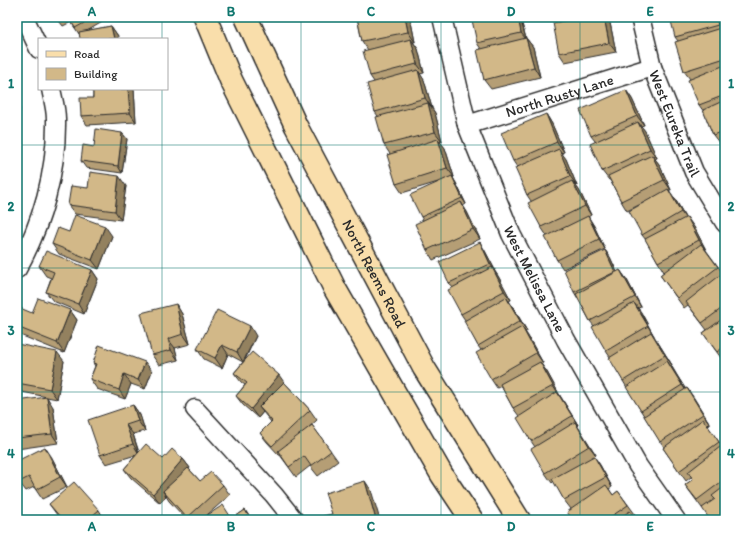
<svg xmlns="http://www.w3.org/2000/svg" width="742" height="537" font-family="Itim,sans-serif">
<rect width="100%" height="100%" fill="#fff"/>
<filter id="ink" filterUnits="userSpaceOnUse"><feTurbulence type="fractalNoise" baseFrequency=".025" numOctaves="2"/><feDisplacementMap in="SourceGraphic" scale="8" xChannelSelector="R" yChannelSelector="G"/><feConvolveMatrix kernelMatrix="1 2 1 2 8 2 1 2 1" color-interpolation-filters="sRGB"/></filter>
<g filter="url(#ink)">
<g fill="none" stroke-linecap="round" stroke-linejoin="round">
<g stroke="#2b2b2b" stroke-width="21">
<g id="minor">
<path d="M 24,17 L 39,49"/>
<path id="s1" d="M 442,17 L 467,125 L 511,234 L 566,340 L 638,466 L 676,520"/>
<path id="s2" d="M 640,17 L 652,67 L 694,172 L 725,223"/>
<path id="s3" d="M 467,125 L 652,67"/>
<path d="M 17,269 C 42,225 57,171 56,119 C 56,109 53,99 51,89"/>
<path d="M 195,409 L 274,495 L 294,520"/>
</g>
</g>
<g stroke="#2b2b2b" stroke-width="25">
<g id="major">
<path d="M 205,17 L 231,80 L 335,289 L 442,475 L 472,520"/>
<path id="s4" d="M 246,17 L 296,126 L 424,368 L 519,520"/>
</g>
</g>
<use href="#minor" stroke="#fff" stroke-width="18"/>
<use href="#major" stroke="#f9deab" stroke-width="22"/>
</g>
<path fill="#b59e75" stroke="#2b2b2b" d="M 56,17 L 101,17 L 104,21 L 87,31 L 111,26 L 118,36 L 79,34 L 71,22 L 63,26 Z
M 357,17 L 410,17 L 415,42 L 413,42 L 418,49 L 424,73 L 420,74 L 424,80 L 432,108 L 435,113 L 442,141 L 440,142 L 445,148 L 454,177 L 453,178 L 456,183 L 466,204 L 463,206 L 467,212 L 480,239 L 433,260 L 427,250 L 423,220 L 421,217 L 438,182 L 402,193 L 396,184 L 390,154 L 384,145 L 378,116 L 375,112 L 374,82 L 370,76 L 368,50 L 362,41 Z
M 520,17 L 526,38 L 533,47 L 540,77 L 491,89 L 484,80 L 481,49 L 477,43 Z
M 557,17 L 607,17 L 606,17 L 610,23 L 616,52 L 565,62 L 559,53 L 559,22 L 557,20 Z
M 719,17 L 722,27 L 724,27 L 725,29 L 725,142 L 720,144 L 713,135 L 704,112 L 699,105 L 690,79 L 684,71 L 678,41 L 675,37 Z
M 93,89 L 134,89 L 136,122 L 87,125 L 81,116 L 93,98 Z
M 626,90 L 632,99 L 644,125 L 641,126 L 645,131 L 657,158 L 655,159 L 659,164 L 671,190 L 669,190 L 675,199 L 686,218 L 694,227 L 706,250 L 725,276 L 725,361 L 724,362 L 703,333 L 707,330 L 688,305 L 684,308 L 660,275 L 664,272 L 658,262 L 646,240 L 642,235 L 645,202 L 627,211 L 621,201 L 610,180 L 609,180 L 602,171 L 595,141 L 591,136 Z
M 546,114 L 552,124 L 564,152 L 561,153 L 566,159 L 577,186 L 576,186 L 579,190 L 591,215 L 588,217 L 594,226 L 605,249 L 563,269 L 557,260 L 547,236 L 541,227 L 531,201 L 527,195 L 517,167 L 513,161 Z
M 122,133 L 127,139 L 122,173 L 86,168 L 81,161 L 94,147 Z
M 126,186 L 121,220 L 75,214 L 68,205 L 88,188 Z
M 69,232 L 112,236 L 99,269 L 59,254 L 52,244 Z
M 484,249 L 495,270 L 494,270 L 498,276 L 511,300 L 509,301 L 513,307 L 527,331 L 525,332 L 543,363 L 541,364 L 547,372 L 559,394 L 578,425 L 577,426 L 596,455 L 594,457 L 600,465 L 612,487 L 609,489 L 613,495 L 618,491 L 635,514 L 633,515 L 637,520 L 573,520 L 571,509 L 564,500 L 554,481 L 552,483 L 545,473 L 535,447 L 531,441 L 519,416 L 513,408 L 501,386 L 497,388 L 491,379 L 481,350 L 478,346 L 465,320 L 461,314 L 453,288 L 449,283 Z
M 605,250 L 610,257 L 617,272 L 620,270 L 627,280 L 641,307 L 638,308 L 654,336 L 672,365 L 671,365 L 685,389 L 687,388 L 710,424 L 707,425 L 725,450 L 725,452 L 724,453 L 725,454 L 725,520 L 702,508 L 685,485 L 693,479 L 691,477 L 686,481 L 663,448 L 664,447 L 641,411 L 623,381 L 610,357 L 606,351 L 594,326 L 590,321 L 577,297 L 574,292 Z
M 39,266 L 92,270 L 98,279 L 84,314 L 53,301 L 46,292 L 51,278 L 46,276 Z
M 176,304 L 182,314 L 190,344 L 175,348 L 178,360 L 159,365 L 152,355 Z
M 70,310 L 77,320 L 64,353 L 20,335 L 17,332 L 17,315 L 32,313 Z
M 256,336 L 244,362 L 284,382 L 310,410 L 317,420 L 306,430 L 312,425 L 338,461 L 318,476 L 310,466 L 296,477 L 280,455 L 279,455 L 267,442 L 260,433 L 271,422 L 263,412 L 258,418 L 243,405 L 236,396 L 245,385 L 241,382 L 234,373 L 243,362 L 228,354 L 222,368 L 204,359 L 197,349 Z
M 17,344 L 64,361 L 57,399 L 22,392 L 17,386 Z
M 93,363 L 152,371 L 145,389 L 131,384 L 125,399 L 97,389 L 90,379 L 95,366 Z
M 17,401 L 53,407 L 58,443 L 17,449 Z
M 133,405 L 140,415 L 145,431 L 133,434 L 139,452 L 163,459 L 183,459 L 190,468 L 189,469 L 200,481 L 223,485 L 230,495 L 207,515 L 232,519 L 245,510 L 252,520 L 187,520 L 169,501 L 166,496 L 160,503 L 131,478 L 124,469 L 136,455 L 106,464 L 100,455 Z
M 51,456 L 67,487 L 42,499 L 34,487 L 26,491 L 19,482 Z
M 49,504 L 99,510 L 105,520 L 58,520 L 60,519 Z"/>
<path fill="#93815f" stroke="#2b2b2b" d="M 405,17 L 410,17 L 415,42 L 408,32 Z
M 518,17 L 520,17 L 526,39 L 521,33 Z
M 604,17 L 606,17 L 610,23 L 616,52 L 609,43 Z
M 716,17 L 719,17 L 723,31 L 718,25 Z
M 111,26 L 118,36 L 118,39 L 114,39 Z
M 526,38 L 533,47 L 540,77 L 534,67 Z
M 411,39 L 418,49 L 424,73 L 417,64 Z
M 418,70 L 424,80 L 432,108 L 425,98 Z
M 128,89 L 134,89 L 136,122 L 130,113 Z
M 626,90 L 632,99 L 644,125 L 637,116 Z
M 428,103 L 435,113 L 442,141 L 435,132 Z
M 17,104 L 20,108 L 17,143 Z
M 546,114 L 552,124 L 564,152 L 557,142 Z
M 638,122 L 645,131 L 657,158 L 650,149 Z
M 122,133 L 127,139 L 122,173 L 118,166 Z
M 438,139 L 445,148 L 454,177 L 447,168 Z
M 559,149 L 566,159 L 577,186 L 570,176 Z
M 652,155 L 659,164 L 671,190 L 664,180 Z
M 119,176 L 126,186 L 121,220 L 115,211 Z
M 452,176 L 456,183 L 466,204 L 462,198 Z
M 572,181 L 579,190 L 591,215 L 585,206 Z
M 668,189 L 675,199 L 688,222 L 681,212 Z
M 461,202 L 467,212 L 480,239 L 473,229 Z
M 588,216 L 594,226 L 605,249 L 599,239 Z
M 687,217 L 694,227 L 706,250 L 699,240 Z
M 105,226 L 112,236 L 99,269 L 92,260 Z
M 480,242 L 484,249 L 495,270 L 490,264 Z
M 605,250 L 610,257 L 620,279 L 615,272 Z
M 492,267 L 498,276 L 511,300 L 504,291 Z
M 92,270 L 98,279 L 84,314 L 78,304 Z
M 620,270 L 627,280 L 641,307 L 635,297 Z
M 506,297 L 513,307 L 527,331 L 520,321 Z
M 634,303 L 641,312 L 654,336 L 648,326 Z
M 176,304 L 182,314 L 190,344 L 183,334 Z
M 70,310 L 77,320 L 64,353 L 57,343 Z
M 250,326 L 256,336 L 243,362 L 237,352 Z
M 522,327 L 528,336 L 543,363 L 536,353 Z
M 651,332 L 657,341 L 672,365 L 665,355 Z
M 168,339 L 175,348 L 178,360 L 171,350 Z
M 222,345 L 228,354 L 222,368 L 215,358 Z
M 57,352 L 64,361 L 57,399 L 50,389 Z
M 667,361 L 674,371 L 689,394 L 682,385 Z
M 145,362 L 152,371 L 145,389 L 138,380 Z
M 540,362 L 547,372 L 559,394 L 578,425 L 553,386 Z
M 124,374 L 131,384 L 125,399 L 119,390 Z
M 279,375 L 286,385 L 259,407 L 263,412 L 258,418 L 251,409 Z
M 687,388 L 694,398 L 710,424 L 703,414 Z
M 47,397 L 53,407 L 58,443 L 52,434 Z
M 133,405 L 140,415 L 145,431 L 138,421 Z
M 575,422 L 581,431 L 596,455 L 589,446 Z
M 126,425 L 133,434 L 139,454 L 133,444 Z
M 45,447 L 51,456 L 67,487 L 60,477 Z
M 594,456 L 600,465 L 612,487 L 606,477 Z
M 183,459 L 190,468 L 167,496 L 163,491 L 166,496 L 160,503 L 153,494 Z
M 365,481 L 371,490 L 380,520 L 376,520 Z"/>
<path fill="#d2b888" stroke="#2b2b2b" d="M 56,17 L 63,17 L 58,20 Z
M 69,17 L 95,17 L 75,28 Z
M 357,17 L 405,17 L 408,32 L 362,41 Z
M 486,17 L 518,17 L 521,33 L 477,43 L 472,20 Z
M 557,17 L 573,17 L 557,20 Z
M 584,17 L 604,17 L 609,43 L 559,53 L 553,23 Z
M 670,17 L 716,17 L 718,25 L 675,37 Z
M 111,26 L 114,39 L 80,39 L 79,32 Z
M 724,27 L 725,31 L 725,58 L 684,71 L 675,42 Z
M 526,38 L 534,67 L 484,80 L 477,50 Z
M 411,39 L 417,64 L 370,76 L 363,51 Z
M 725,65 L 725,95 L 699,105 L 688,80 Z
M 418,70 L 425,98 L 375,112 L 367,84 Z
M 93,89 L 128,89 L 130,113 L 81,116 L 80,98 L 93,98 Z
M 626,90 L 637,116 L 591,136 L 580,110 Z
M 725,100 L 725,130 L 713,135 L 703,110 Z
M 428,103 L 435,132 L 384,145 L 376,117 Z
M 546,114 L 557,142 L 513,161 L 501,133 Z
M 638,122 L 650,149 L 602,171 L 590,144 Z
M 96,129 L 122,133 L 118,166 L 81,161 L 83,145 L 94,147 Z
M 438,139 L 447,168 L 396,184 L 387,155 Z
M 559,149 L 570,176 L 527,195 L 515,168 Z
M 725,151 L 725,159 L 722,153 Z
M 652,155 L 664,180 L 621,201 L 608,176 Z
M 90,172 L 119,176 L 115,211 L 68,205 L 71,186 L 88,188 Z
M 452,176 L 462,198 L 421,217 L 410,195 Z
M 572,181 L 585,206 L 541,227 L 528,203 Z
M 668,189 L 681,212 L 642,235 L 629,211 Z
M 461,202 L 473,229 L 427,250 L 415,224 Z
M 75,215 L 105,226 L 92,260 L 52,244 L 58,228 L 69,232 Z
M 588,216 L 599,239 L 557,260 L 545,237 Z
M 687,217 L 699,240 L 658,262 L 645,239 Z
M 480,242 L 490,264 L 449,283 L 439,262 Z
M 701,244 L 718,267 L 677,298 L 660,275 Z
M 605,250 L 615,272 L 574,292 L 564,270 Z
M 46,251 L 92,270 L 78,304 L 46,292 L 54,272 L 39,266 Z
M 492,267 L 504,291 L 461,314 L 448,290 Z
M 620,270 L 635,297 L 590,321 L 576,294 Z
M 723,273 L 725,276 L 725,306 L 702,323 L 686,302 Z
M 506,297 L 520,321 L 478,346 L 464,321 Z
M 38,298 L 70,310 L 57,343 L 17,327 L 17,315 L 20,308 L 32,313 Z
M 634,303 L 648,326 L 606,351 L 592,327 Z
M 176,304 L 183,334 L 168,339 L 171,350 L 152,355 L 141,313 Z
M 217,310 L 250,326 L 237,352 L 222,345 L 215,358 L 197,349 Z
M 725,317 L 725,346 L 717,352 L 703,333 Z
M 522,327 L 536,353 L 491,379 L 476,353 Z
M 651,332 L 665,355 L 623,381 L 609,358 Z
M 17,344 L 57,352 L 50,389 L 17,383 L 17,372 L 19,362 L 17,362 Z
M 99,345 L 145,362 L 138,380 L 124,374 L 119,390 L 90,379 L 96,364 L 93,363 Z
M 252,352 L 279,375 L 251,409 L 236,396 L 247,383 L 234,373 Z
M 667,361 L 682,385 L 641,411 L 626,387 Z
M 540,362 L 553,386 L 513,408 L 500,384 Z
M 284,382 L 310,410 L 272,446 L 260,433 L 272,421 L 259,407 Z
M 687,388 L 703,414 L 660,442 L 644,416 Z
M 557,392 L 572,416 L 531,441 L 517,418 Z
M 47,397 L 52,434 L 17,438 L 17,401 Z
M 133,405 L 138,421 L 126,425 L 133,444 L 100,455 L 88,420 Z
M 703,419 L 719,442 L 679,471 L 663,448 Z
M 575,422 L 589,446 L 545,473 L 531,449 Z
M 312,425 L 331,451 L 311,466 L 304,456 L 289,467 L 278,451 Z
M 146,444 L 163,459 L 172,449 L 183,459 L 153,494 L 124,469 Z
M 45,447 L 60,477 L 36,490 L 29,477 L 19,482 L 17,478 L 17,461 Z
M 720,447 L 725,454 L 725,479 L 697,500 L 685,485 L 693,479 L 688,472 Z
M 594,456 L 606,477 L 564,500 L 552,479 Z
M 188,468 L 200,481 L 211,472 L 223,485 L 187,518 L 163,491 Z
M 365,481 L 376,520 L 324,520 L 323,516 L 332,514 L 325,493 Z
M 74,482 L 99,510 L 87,520 L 58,520 L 61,518 L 49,504 Z
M 606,485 L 613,495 L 618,491 L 628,505 L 606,520 L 573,520 L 567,512 Z
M 725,486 L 725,520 L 710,520 L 702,508 L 715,499 L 712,496 Z
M 223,505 L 232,519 L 245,510 L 251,520 L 200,520 Z
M 630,511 L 636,520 L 616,520 Z"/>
</g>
<path fill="none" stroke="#0f766e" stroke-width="1" stroke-opacity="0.55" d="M 162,17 L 162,39M 301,17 L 301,520M 441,17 L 441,520M 580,17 L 580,520M 162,89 L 162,520M 17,145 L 725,145M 17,268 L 725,268M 17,392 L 725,392"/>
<g text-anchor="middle" stroke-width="3" stroke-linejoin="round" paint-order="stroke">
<g font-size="15" fill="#2b2b2b" stroke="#fff">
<text dy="5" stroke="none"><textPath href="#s3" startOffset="97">North Rusty Lane</textPath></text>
<text dy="5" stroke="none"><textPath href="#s2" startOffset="112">West Eureka Trail</textPath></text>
<text dy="5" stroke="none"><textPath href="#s4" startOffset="287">North Reems Road</textPath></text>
<text dy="5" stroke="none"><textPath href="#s1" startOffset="279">West Melissa Lane</textPath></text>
</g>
</g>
<rect width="742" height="537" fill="none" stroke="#fff" stroke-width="44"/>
<rect x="38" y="38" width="130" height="52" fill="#ffffff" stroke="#aaaaaa"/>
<rect x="46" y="51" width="20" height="6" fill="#f9deab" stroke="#aaaaaa"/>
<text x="74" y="58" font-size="12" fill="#2b2b2b">Road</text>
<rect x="46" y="68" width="20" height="12" fill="#d2b888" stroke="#aaaaaa"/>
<text x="74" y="78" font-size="12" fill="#2b2b2b">Building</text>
<rect x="22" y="22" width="698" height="493" fill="none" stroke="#0f766e" stroke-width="1.5"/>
<g font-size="13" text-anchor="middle" font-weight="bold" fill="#0f766e">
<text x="92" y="16">A</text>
<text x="231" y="16">B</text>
<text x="371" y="16">C</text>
<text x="511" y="16">D</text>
<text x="650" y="16">E</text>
<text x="11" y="88">1</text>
<text x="731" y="88">1</text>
<text x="11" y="211">2</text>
<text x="731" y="211">2</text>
<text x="11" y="335">3</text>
<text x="731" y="335">3</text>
<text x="11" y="458">4</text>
<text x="731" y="458">4</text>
<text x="92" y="531">A</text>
<text x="231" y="531">B</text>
<text x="371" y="531">C</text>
<text x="511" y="531">D</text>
<text x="650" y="531">E</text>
</g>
</svg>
